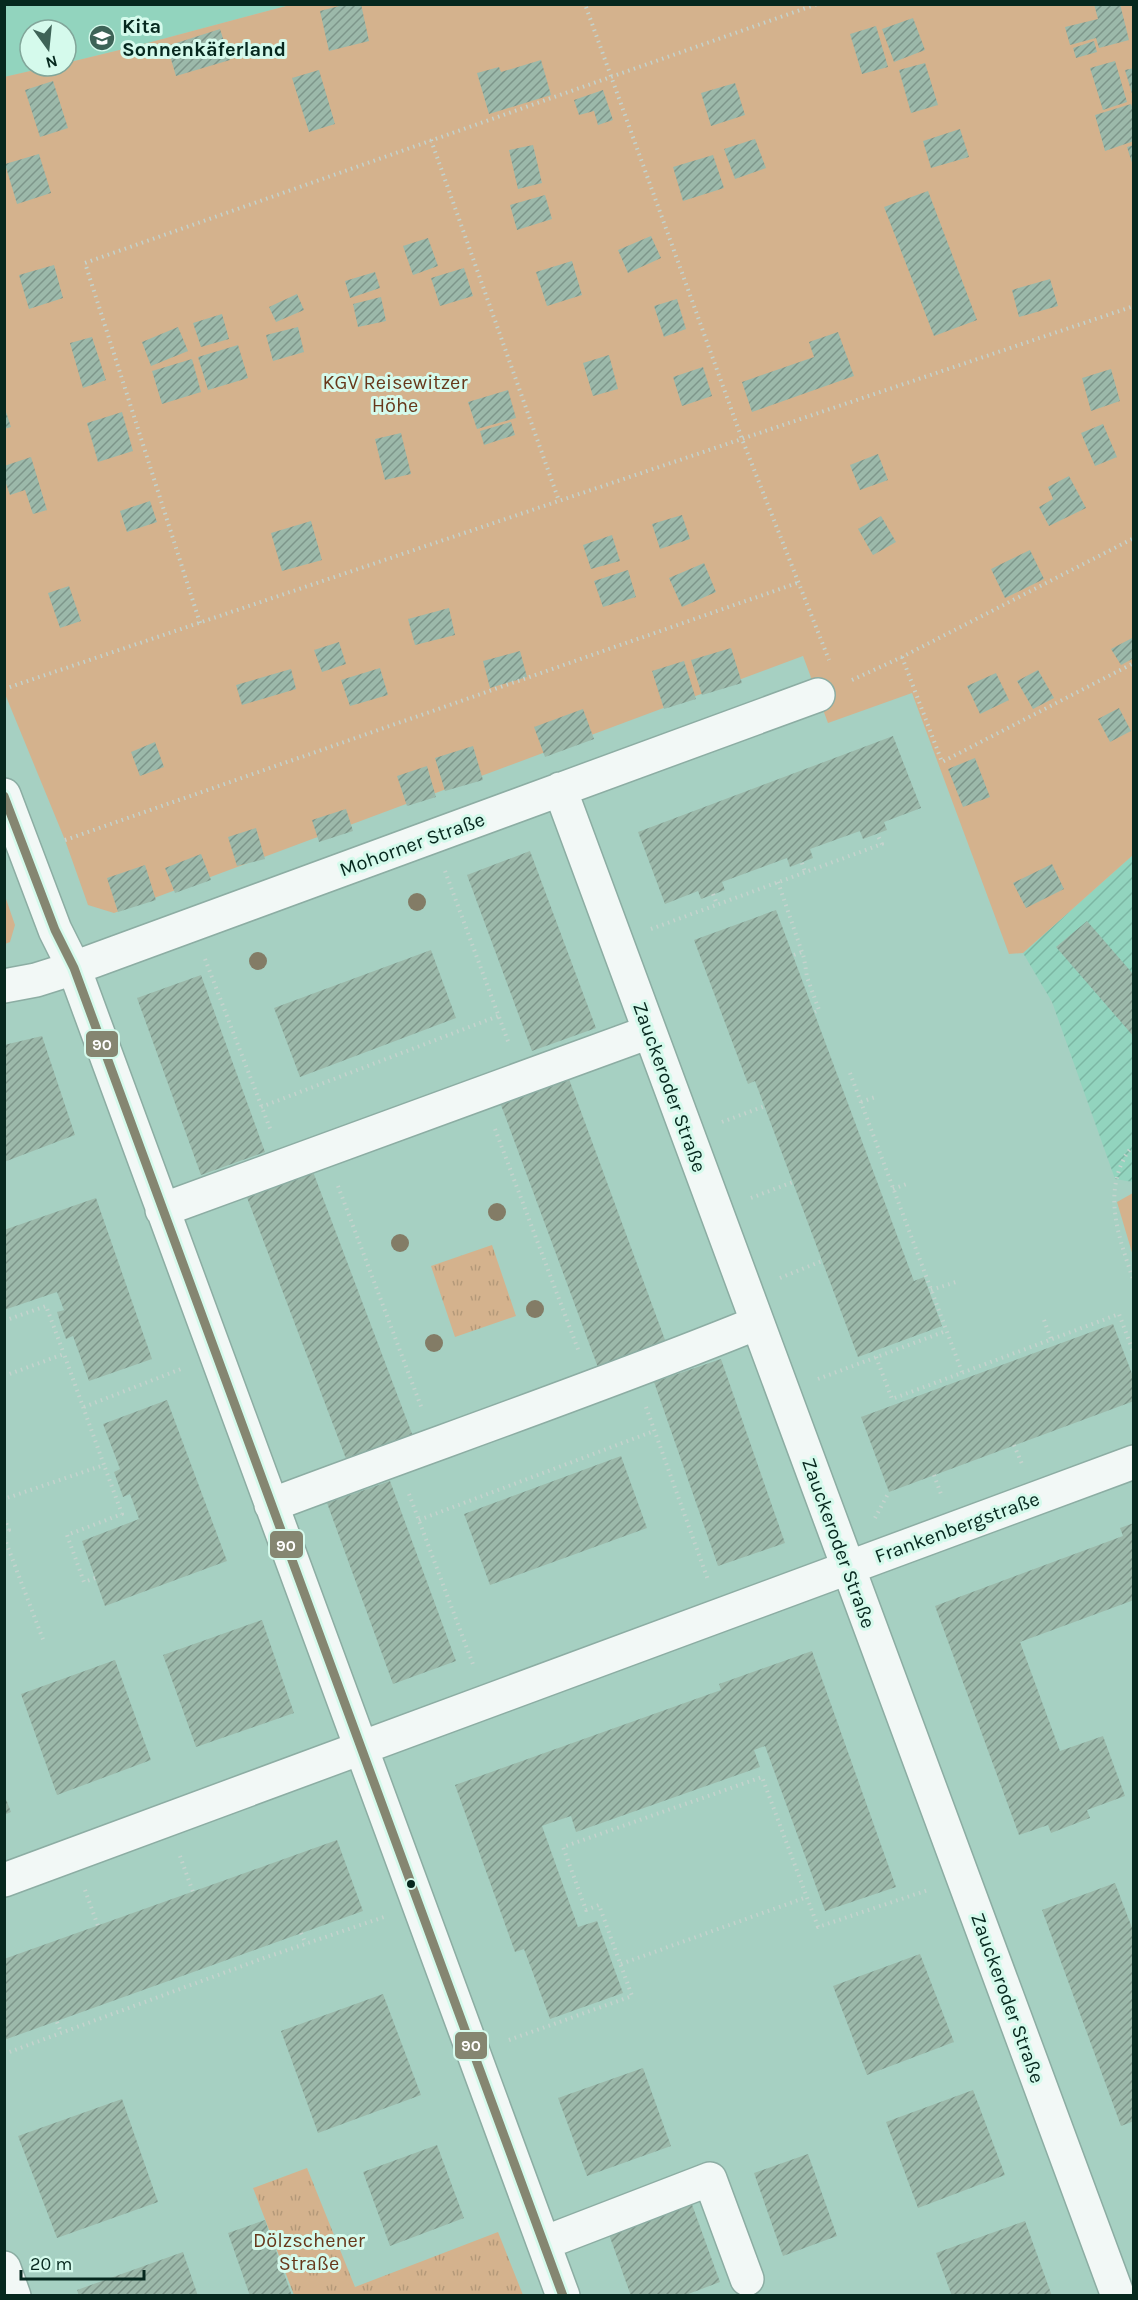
<svg xmlns="http://www.w3.org/2000/svg" width="1138" height="2300" font-family="Karla,sans-serif">
<defs>
<pattern id="industrial-furrows" width="10" height="10" patternUnits="userSpaceOnUse" patternTransform="scale(1.5)"><rect width="10" height="10" fill="#92d4be"/><path d="M-1 1l2-2M0 10L10 0M9 11l2-2" fill="none" stroke="#7cb6a3"/></pattern>
<pattern id="park-tufts" width="24" height="20" patternUnits="userSpaceOnUse" patternTransform="scale(1.5)"><rect width="24" height="20" fill="#d4b28d"/><path d="M3 7l-1-3M5 7V3M7 7l1-3M15 17l-1-3M17 17v-4M19 17l1-3" fill="none" stroke="#b49979"/></pattern>
<pattern id="building-hatch" width="6" height="6" patternUnits="userSpaceOnUse" patternTransform="scale(1.5)"><rect width="6" height="6" fill="#9cb9aa"/><path d="M-1 1l2-2M0 6l6-6M5 7l2-2" fill="none" stroke="#7d968a"/></pattern>
</defs>
<rect width="100%" height="100%" fill="#a6d0c2"/>
<path fill="#92d4be" d="M 4,5 L 290,5 L 140,45 L 66,63 L 66,30 L 30,30 L 30,66 L 52,66 L 5,77 Z"/>
<path fill="url(#industrial-furrows)" d="M 1133,855 L 1133,1182 L 1115,1179 L 1052,1002 L 1023,953 Z"/>
<path fill="#d4b28d" d="M 290,5 L 1133,5 L 1133,855 L 1023,953 L 1009,954 L 912,693 L 828,723 L 803,656 L 114,913 L 88,905 L 65,840 L 5,694 L 4,77 L 52,66 L 66,66 L 66,63 L 140,45 Z
M 5,896 L 15,925 L 10,942 L 5,944 Z
M 1133,1193 L 1133,1256 L 1117,1202 Z"/>
<path fill="url(#park-tufts)" d="M 492,1245 L 516,1316 L 455,1337 L 431,1266 Z
M 307,2168 L 355,2287 L 498,2232 L 523,2295 L 294,2295 L 253,2188 Z"/>
<path fill="url(#building-hatch)" d="M 347,4 L 361,4 L 369,41 L 329,51 L 320,11 Z
M 1094,4 L 1120,4 L 1129,40 L 1099,48 L 1096,38 L 1070,45 L 1065,27 L 1098,19 Z
M 913,18 L 925,50 L 894,62 L 882,29 Z
M 876,26 L 888,67 L 862,74 L 850,34 Z
M 220,29 L 230,60 L 176,76 L 167,46 Z
M 1094,41 L 1097,52 L 1076,58 L 1073,48 Z
M 541,60 L 551,95 L 489,114 L 477,73 L 499,67 L 501,72 Z
M 1115,61 L 1127,102 L 1103,110 L 1090,68 Z
M 925,63 L 938,105 L 911,113 L 899,70 Z
M 1134,68 L 1134,97 L 1133,97 L 1125,70 Z
M 319,70 L 335,124 L 309,132 L 292,78 Z
M 53,81 L 68,128 L 40,137 L 25,90 Z
M 735,83 L 745,115 L 711,126 L 701,93 Z
M 603,90 L 613,120 L 598,125 L 594,111 L 579,115 L 574,100 Z
M 1131,104 L 1134,112 L 1134,141 L 1105,151 L 1095,115 Z
M 960,129 L 969,157 L 931,168 L 923,141 Z
M 755,139 L 766,168 L 735,179 L 724,149 Z
M 533,145 L 542,183 L 518,189 L 509,150 Z
M 1134,145 L 1134,166 L 1133,166 L 1127,147 Z
M 39,154 L 51,193 L 17,204 L 5,164 Z
M 713,155 L 724,188 L 683,201 L 673,167 Z
M 928,191 L 977,320 L 934,336 L 884,207 Z
M 545,195 L 552,219 L 517,230 L 510,205 Z
M 651,236 L 661,258 L 628,273 L 618,250 Z
M 428,238 L 438,266 L 413,275 L 403,246 Z
M 572,261 L 582,295 L 547,306 L 536,272 Z
M 54,265 L 63,298 L 29,309 L 19,275 Z
M 464,268 L 473,296 L 440,306 L 431,278 Z
M 375,272 L 380,288 L 350,298 L 345,281 Z
M 1050,279 L 1058,306 L 1019,317 L 1012,290 Z
M 297,294 L 304,310 L 276,322 L 269,307 Z
M 381,297 L 386,321 L 358,327 L 353,304 Z
M 677,299 L 686,329 L 664,337 L 654,306 Z
M 222,314 L 229,339 L 201,347 L 193,323 Z
M 178,327 L 188,351 L 151,366 L 142,342 Z
M 298,327 L 304,352 L 273,361 L 266,335 Z
M 838,332 L 854,376 L 752,412 L 742,382 L 814,357 L 809,342 Z
M 92,337 L 106,380 L 83,388 L 70,343 Z
M 238,345 L 248,378 L 208,390 L 198,357 Z
M 609,355 L 618,389 L 593,396 L 583,363 Z
M 192,359 L 201,392 L 162,404 L 152,371 Z
M 703,367 L 712,396 L 682,406 L 673,377 Z
M 1111,369 L 1120,401 L 1091,411 L 1082,378 Z
M 508,390 L 516,418 L 477,429 L 468,402 Z
M 4,406 L 11,427 L 4,429 Z
M 122,412 L 133,451 L 98,462 L 87,423 Z
M 511,422 L 515,435 L 484,445 L 480,431 Z
M 1103,424 L 1117,457 L 1095,466 L 1081,433 Z
M 401,433 L 411,474 L 385,480 L 375,439 Z
M 878,454 L 888,480 L 860,490 L 850,465 Z
M 31,457 L 47,510 L 33,514 L 25,490 L 10,495 L 4,478 L 4,466 Z
M 1069,476 L 1086,508 L 1049,526 L 1039,507 L 1053,499 L 1048,487 Z
M 150,501 L 157,522 L 127,532 L 120,511 Z
M 682,515 L 690,539 L 660,549 L 652,524 Z
M 881,516 L 896,542 L 873,555 L 858,529 Z
M 311,521 L 322,560 L 282,571 L 271,533 Z
M 612,535 L 620,561 L 591,569 L 583,545 Z
M 1030,550 L 1044,579 L 1005,598 L 991,569 Z
M 704,563 L 716,592 L 682,607 L 669,578 Z
M 628,570 L 636,597 L 603,607 L 594,581 Z
M 69,586 L 81,621 L 60,628 L 48,593 Z
M 449,608 L 455,635 L 415,645 L 408,619 Z
M 1134,637 L 1134,658 L 1121,665 L 1111,649 Z
M 339,642 L 346,664 L 322,672 L 314,650 Z
M 731,648 L 742,683 L 702,695 L 691,660 Z
M 520,651 L 527,677 L 490,688 L 483,661 Z
M 684,661 L 696,699 L 664,709 L 652,671 Z
M 380,668 L 388,695 L 350,706 L 341,680 Z
M 291,669 L 296,689 L 242,705 L 236,685 Z
M 1038,670 L 1054,698 L 1033,709 L 1017,681 Z
M 996,673 L 1009,700 L 980,714 L 967,686 Z
M 1119,708 L 1131,731 L 1110,742 L 1098,719 Z
M 583,709 L 594,739 L 545,757 L 534,727 Z
M 893,736 L 921,808 L 884,822 L 887,830 L 863,839 L 860,831 L 810,849 L 813,858 L 790,867 L 787,858 L 722,882 L 725,890 L 701,899 L 698,891 L 665,904 L 638,832 Z
M 155,742 L 164,767 L 140,776 L 131,752 Z
M 473,746 L 483,780 L 445,791 L 435,758 Z
M 975,758 L 990,797 L 963,807 L 948,769 Z
M 427,766 L 436,797 L 407,806 L 397,776 Z
M 346,809 L 353,831 L 319,842 L 312,820 Z
M 256,828 L 265,859 L 237,866 L 228,837 Z
M 530,851 L 596,1028 L 532,1051 L 467,875 Z
M 201,854 L 211,880 L 175,893 L 165,868 Z
M 1052,864 L 1064,889 L 1026,908 L 1013,883 Z
M 145,865 L 156,900 L 118,912 L 107,878 Z
M 776,910 L 914,1281 L 924,1277 L 942,1326 L 858,1357 L 755,1081 L 748,1084 L 694,940 Z
M 1087,921 L 1134,975 L 1134,1037 L 1056,947 Z
M 431,950 L 456,1018 L 300,1077 L 274,1008 Z
M 201,975 L 265,1152 L 201,1175 L 137,998 Z
M 42,1036 L 75,1135 L 4,1162 L 4,1045 Z
M 569,1079 L 668,1348 L 600,1373 L 501,1105 Z
M 312,1169 L 414,1439 L 348,1464 L 246,1195 Z
M 96,1198 L 152,1359 L 89,1381 L 73,1336 L 66,1339 L 61,1325 L 57,1312 L 64,1310 L 57,1292 L 4,1310 L 4,1230 Z
M 1113,1324 L 1134,1379 L 1134,1401 L 889,1492 L 861,1417 Z
M 721,1359 L 785,1543 L 718,1566 L 654,1382 Z
M 167,1400 L 227,1561 L 105,1606 L 82,1541 L 139,1519 L 130,1494 L 123,1497 L 114,1472 L 120,1469 L 103,1424 Z
M 621,1456 L 647,1528 L 490,1585 L 464,1514 Z
M 390,1481 L 456,1661 L 393,1684 L 327,1503 Z
M 1134,1523 L 1134,1600 L 1020,1642 L 1060,1751 L 1103,1736 L 1125,1796 L 1087,1810 L 1090,1818 L 1051,1833 L 1048,1825 L 1019,1835 L 935,1606 L 1123,1536 L 1120,1528 Z
M 262,1620 L 294,1713 L 196,1747 L 163,1655 Z
M 812,1651 L 896,1887 L 825,1911 L 765,1746 L 754,1750 L 760,1767 L 576,1832 L 571,1816 L 553,1822 L 542,1826 L 578,1927 L 597,1921 L 623,1993 L 550,2019 L 524,1949 L 515,1952 L 455,1785 L 721,1690 L 719,1684 Z
M 115,1660 L 151,1760 L 57,1795 L 21,1694 Z
M 4,1794 L 11,1812 L 4,1815 Z
M 337,1840 L 363,1911 L 4,2040 L 4,1959 Z
M 1115,1883 L 1134,1933 L 1134,2121 L 1121,2126 L 1042,1910 Z
M 920,1954 L 954,2042 L 867,2075 L 833,1986 Z
M 383,1994 L 421,2095 L 318,2133 L 281,2031 Z
M 643,2068 L 671,2146 L 587,2176 L 558,2098 Z
M 973,2090 L 1005,2175 L 918,2208 L 886,2122 Z
M 122,2099 L 158,2202 L 57,2238 L 18,2136 Z
M 437,2145 L 464,2218 L 390,2246 L 363,2172 Z
M 808,2154 L 837,2236 L 783,2256 L 754,2173 Z
M 690,2199 L 720,2282 L 683,2296 L 631,2296 L 607,2229 Z
M 265,2220 L 292,2296 L 250,2296 L 228,2233 Z
M 1025,2221 L 1052,2296 L 952,2296 L 936,2253 Z
M 183,2252 L 198,2296 L 79,2296 L 77,2290 Z"/>
<g fill="none" stroke-linecap="round" stroke-linejoin="round">
<g stroke="#8cada3" stroke-width="36">
<path id="minor" d="M 560,789 L 1118,2296
M 4,795 L 55,930 L 74,968 L 563,2296
M 4,986 L 36,980 L 74,968 L 818,695
M 162,1210 L 649,1032
M 271,1505 C 433,1444 597,1388 757,1323
M 4,1880 L 1134,1462
M 544,2243 L 710,2179 L 747,2279
M 4,2268 L 14,2296"/>
</g>
<path stroke="#c4d3cd" stroke-width="4" stroke-dasharray="1.5 4.5" stroke-linecap="butt" d="M 586,7 L 742,439 L 829,660
M 431,140 L 559,501
M 200,623 L 85,263 L 817,4
M 902,657 L 942,762 L 1134,663
M 852,680 L 902,657 L 1134,538
M 4,689 L 1134,306
M 65,840 L 797,583
M 802,863 L 805,872
M 445,871 L 509,1044
M 778,882 L 804,958 L 807,977 L 819,1010 L 815,1012
M 713,894 L 717,904
M 651,929 L 882,844 L 877,834
M 794,955 L 802,952
M 205,959 L 271,1131
M 850,1073 L 962,1372
M 861,1102 L 878,1096
M 261,1107 L 498,1016
M 722,1122 L 765,1106
M 495,1129 L 579,1352
M 1134,1146 C 1127,1151 1125,1157 1121,1165 C 1105,1204 1121,1243 1134,1282
M 338,1186 L 422,1409
M 893,1189 L 909,1183
M 751,1198 L 793,1182
M 780,1278 L 822,1261
M 931,1290 L 956,1282
M 1044,1320 L 1051,1339
M 4,1321 L 46,1306 L 64,1354
M 876,1357 L 892,1399 L 1119,1314 L 1134,1354
M 4,1376 L 64,1354 L 104,1465 L 4,1499
M 818,1379 L 946,1331
M 84,1407 L 181,1369
M 646,1407 L 708,1580
M 1014,1445 L 1022,1464
M 934,1475 L 941,1494
M 409,1494 L 474,1667
M 4,1518 L 9,1530 L 4,1531
M 875,1518 L 889,1492
M 419,1520 L 654,1431
M 4,1537 L 44,1642
M 95,1578 L 84,1582 L 67,1535 L 122,1514 L 104,1465
M 180,1856 L 193,1892
M 85,1890 L 98,1926
M 301,1933 L 306,1944
M 621,1964 L 807,1897
M 57,2022 L 61,2032
M 509,2040 L 632,1996 L 599,1905 L 586,1910 L 563,1847 L 762,1777 L 818,1927 L 928,1890
M 4,2054 L 264,1958 L 384,1917"/>
<use href="#minor" stroke="#f2f8f6" stroke-width="33"/>
<g stroke="#d5faec" stroke-width="14">
<path id="bus-1" d="M 4,796 L 55,930 L 74,968 L 563,2296"/>
</g>
<use href="#bus-1" stroke="#858671" stroke-width="9"/>
</g>
<g fill="#837c66">
<circle cx="417" cy="902" r="9"/>
<circle cx="258" cy="961" r="9"/>
<circle cx="497" cy="1212" r="9"/>
<circle cx="400" cy="1243" r="9"/>
<circle cx="535" cy="1309" r="9"/>
<circle cx="434" cy="1343" r="9"/>
</g>
<defs>
<g id="school-disc" transform="scale(1.35)"><circle r="9.5" fill="#3e6357" stroke="#d5faec"/><path d="M0-5L7-2L0 1L-7-2ZM-4 1L0 2.5L4 1V4Q0 6-4 4Z" fill="#fff"/></g>
</defs>
<g fill-rule="evenodd">
<use href="#school-disc" x="102" y="38"/>
</g>
<circle fill="#06281e" stroke="#d5faec" stroke-width="2" cx="411" cy="1884" r="5"/>
<g text-anchor="middle" stroke-width="6" stroke-linejoin="round" paint-order="stroke">
<g font-size="20" font-weight="bold" fill="#06281e" stroke="#d5faec" text-anchor="start">
<text x="122" y="33">Kita<tspan x="122" dy="23">Sonnenkäferland</tspan></text>
</g>
<g font-size="20" fill="#67381b" stroke="#d5faec">
<text x="395" y="389">KGV Reisewitzer<tspan x="395" dy="23">Höhe</tspan></text>
<text x="309" y="2247">Dölzschener<tspan x="309" dy="23">Straße</tspan></text>
</g>
<g font-size="20" fill="#06281e" stroke="#d5faec">
<text transform="translate(412 844) rotate(-20)" y="7">Mohorner Straße</text>
<text transform="translate(670 1087) rotate(70)" y="7">Zauckeroder Straße</text>
<text transform="translate(957 1527) rotate(-20)" y="7">Frankenbergstraße</text>
<text transform="translate(839 1543) rotate(70)" y="7">Zauckeroder Straße</text>
<text transform="translate(1008 1998) rotate(70)" y="7">Zauckeroder Straße</text>
</g>
</g>
<g stroke="#d5faec" stroke-width="2">
<rect x="85" y="1030" width="34" height="28" rx="6" fill="#858671"/>
<rect x="269" y="1530" width="35" height="29" rx="6" fill="#858671"/>
<rect x="454" y="2031" width="34" height="29" rx="6" fill="#858671"/>
</g>
<g font-size="16" text-anchor="middle" font-weight="bold" fill="#fff">
<text x="102" y="1050">90</text>
<text x="286" y="1551">90</text>
<text x="471" y="2051">90</text>
</g>
<rect width="1138" height="2300" fill="none" stroke="#06281e" stroke-width="12"/>
<g transform="translate(48 48) rotate(165)"><circle r="28" fill="#d5faec" stroke="#82a69a" stroke-width="1.5"/>
<path d="M0-4.5L10 22L0 15L-10 22Z" fill="#3e6357"/>
<text y="-9" font-size="16" font-weight="bold" text-anchor="middle" fill="#06281e">N</text>
</g>
<path d="M21 2270v9h123v-9" fill="none" stroke="#06281e" stroke-width="3"/>
<text x="30" y="2270" font-size="18" fill="#06281e" stroke="#d5faec" stroke-width="4.5" paint-order="stroke">20 m</text>
</svg>
